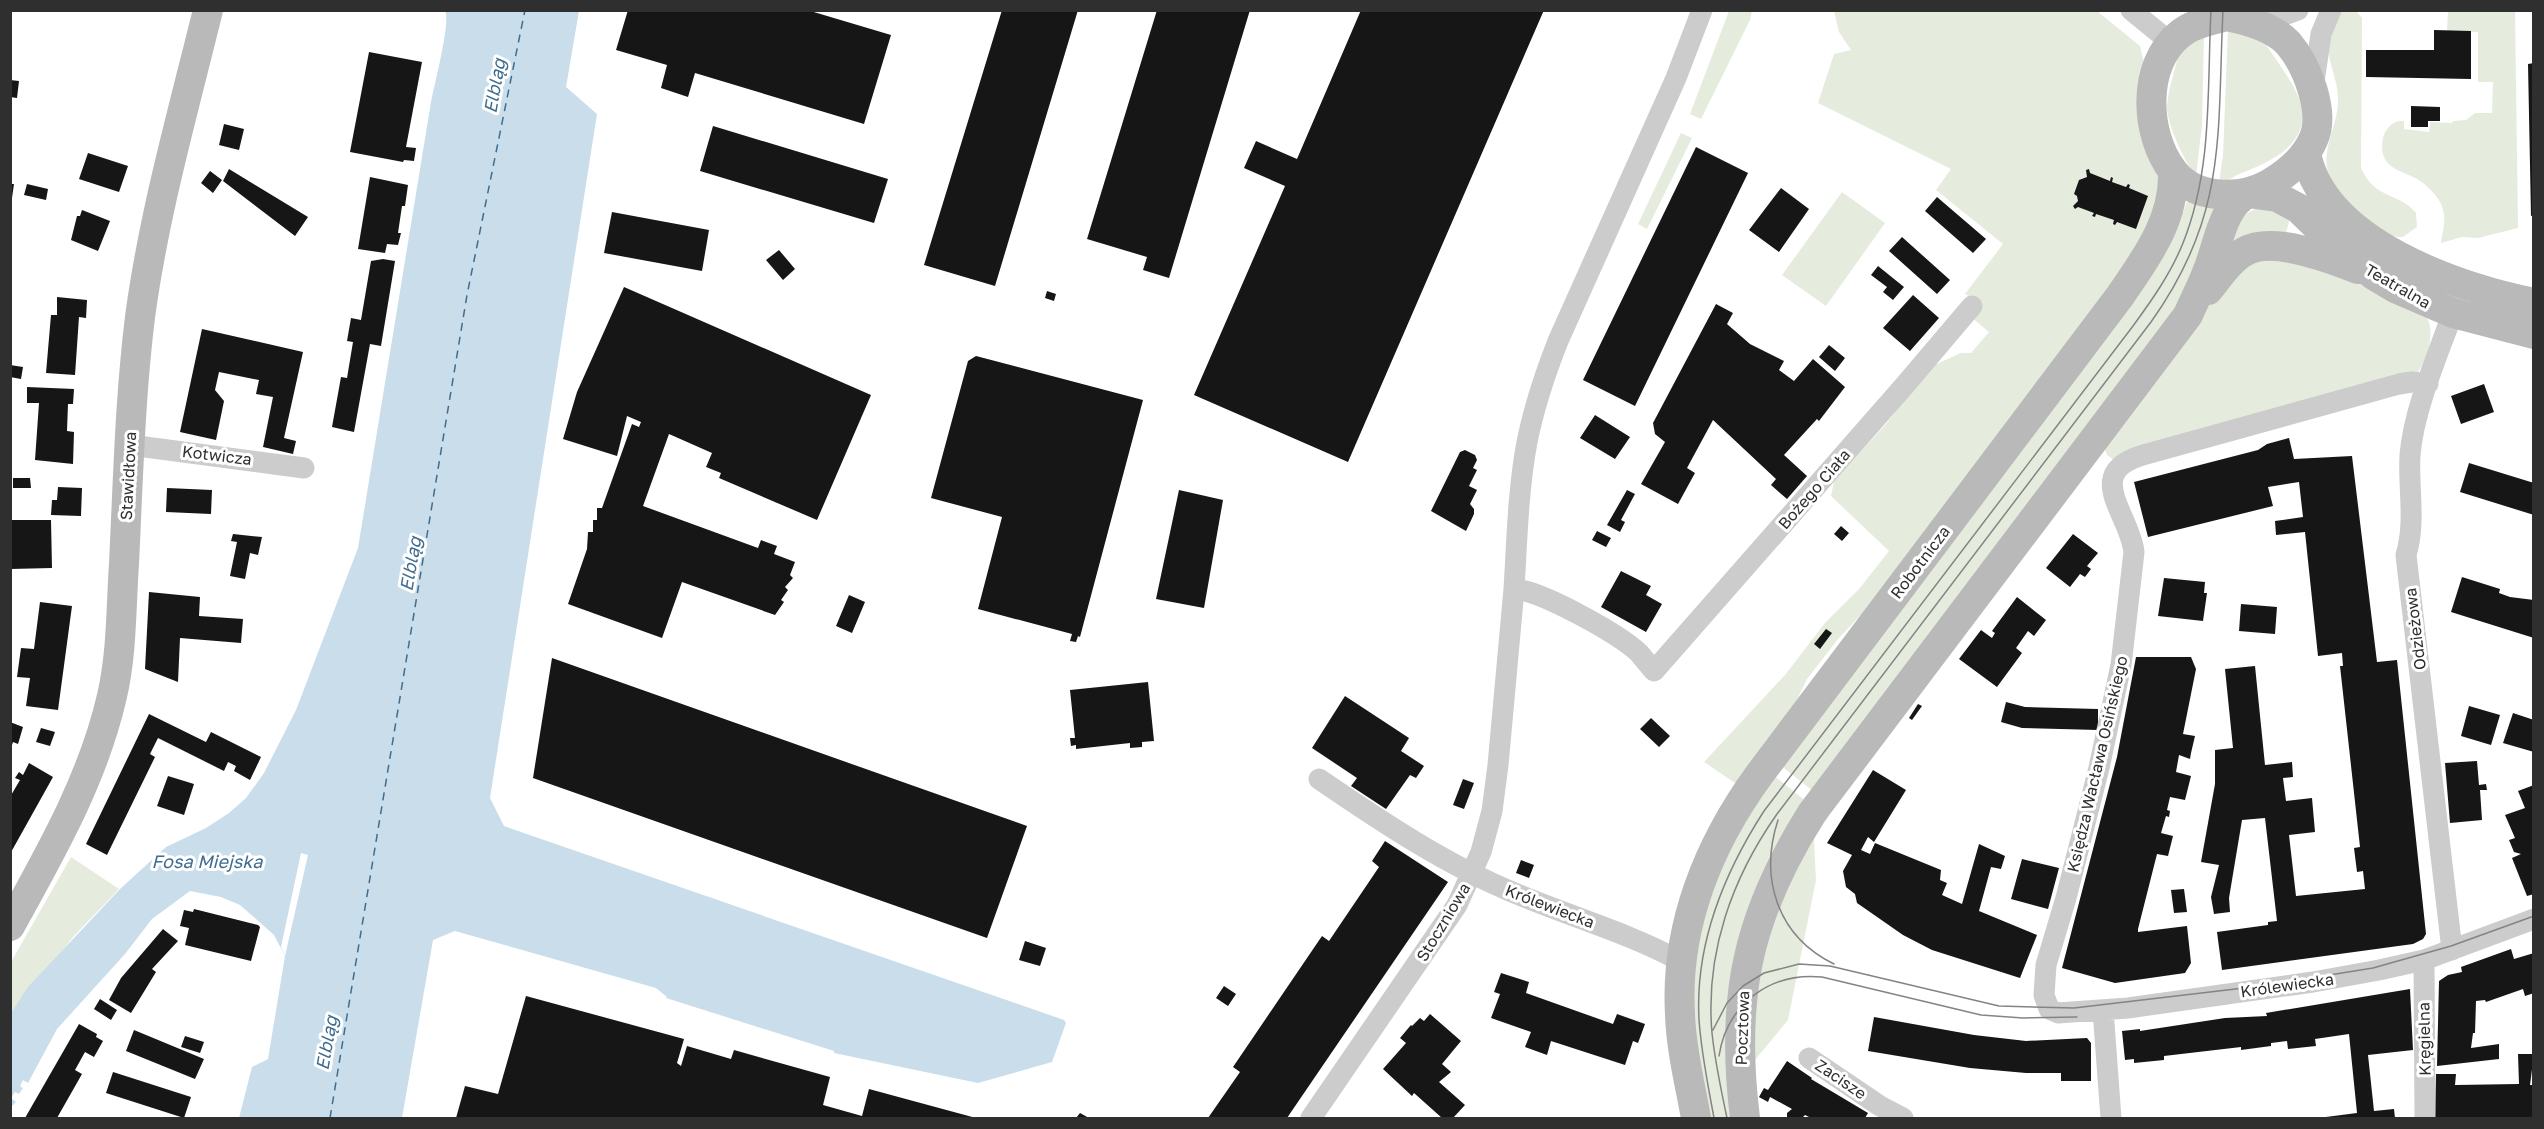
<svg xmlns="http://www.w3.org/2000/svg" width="2544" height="1129" font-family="'Golos Text',sans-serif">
<rect width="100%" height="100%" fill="#fff"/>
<path fill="#e5ecdd" d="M 1729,11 L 1752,11 L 1750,20 L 1701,119 L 1690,114 Z
M 1834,11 L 2097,11 L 2140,46 L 2142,55 L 2144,62 L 2137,100 L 2138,120 L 2142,142 L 2159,175 L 2162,188 L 2146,236 L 1894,580 L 1838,639 L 1807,679 L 1791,712 L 1738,785 L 1704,762 L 1785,675 L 1825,623 L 1859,589 L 1889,551 L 1831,496 L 1834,481 L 1886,424 L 1932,366 L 1961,353 L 1971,353 L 1989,332 L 1971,317 L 1982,303 L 1965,294 L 2003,244 L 1936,190 L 1951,169 L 1818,103 L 1834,54 L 1851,50 L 1839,32 Z
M 2340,11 L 2356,11 L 2362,18 L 2361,168 C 2375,200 2399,192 2416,213 L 2417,227 L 2403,237 C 2377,240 2331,191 2327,167 C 2323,147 2339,121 2338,99 C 2338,80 2328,63 2328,45 C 2328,34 2336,21 2340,11 Z
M 2448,11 L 2515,11 L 2518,228 L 2478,238 L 2462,237 L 2441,243 C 2443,228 2448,217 2440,202 C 2434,192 2424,182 2413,177 C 2394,169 2378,164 2383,138 C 2385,130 2390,124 2398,121 L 2404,121 L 2404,129 L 2429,132 L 2430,122 L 2452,123 L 2453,121 L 2466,120 L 2475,113 L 2492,113 L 2493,82 L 2478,82 L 2478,32 L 2447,31 Z
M 2228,29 L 2264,41 C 2275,60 2299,88 2302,109 C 2308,144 2270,162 2244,172 C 2235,175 2229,181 2219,183 L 2223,155 Z
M 2204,34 L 2202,125 L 2196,176 C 2185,163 2167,124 2167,107 C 2168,90 2174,73 2178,57 L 2182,50 Z
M 1681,133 L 1692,138 L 1647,229 L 1638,224 Z
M 1842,192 L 1885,223 L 1826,306 L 1782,275 Z
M 2189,196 L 2216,207 L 2177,309 L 1814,792 L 1779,764 L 2159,254 L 2184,210 Z
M 2260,207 L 2290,218 L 2285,237 L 2232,243 C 2235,224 2241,214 2260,207 Z
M 2246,256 L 2343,271 L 2426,316 C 2438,337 2424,364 2412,382 L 2120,464 L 2107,455 L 2103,445 Z
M 1772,774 L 1807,802 L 1784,837 L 1736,1118 L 1707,1118 L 1690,990 L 1711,881 Z
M 1824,814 L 1828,817 L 1814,839 L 1816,880 L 1788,1020 L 1750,1066 L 1749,1053 L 1765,930 Z
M 71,857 L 119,889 L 74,936 L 11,1015 L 11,962 Z"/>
<path fill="#caddeb" d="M 445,11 L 579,11 L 566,87 L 597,114 L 490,798 L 504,826 L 1064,1020 L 1066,1023 L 1052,1062 L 978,1083 L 834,1053 L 834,1051 L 666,998 L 667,997 L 656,988 L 455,931 L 433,940 L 402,1118 L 239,1118 L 252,1067 L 268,1059 L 285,956 L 274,935 L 240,905 L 221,897 L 190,891 L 152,919 L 125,954 L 57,1029 L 28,1083 L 23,1080 L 20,1086 L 23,1088 L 19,1094 L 15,1092 L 11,1098 L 16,1102 L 10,1108 L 10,1015 L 27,988 L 120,889 L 166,847 L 206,828 L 229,813 L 246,798 L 264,773 L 296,710 L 358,548 L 431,102 C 434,86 451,22 445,11 Z"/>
<path fill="#fff" d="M 301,853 L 308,855 L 285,956 L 281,947 Z"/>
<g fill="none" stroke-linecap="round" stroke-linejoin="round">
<path stroke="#3f6d8f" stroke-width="1.5" stroke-dasharray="8 6" stroke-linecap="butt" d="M 330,1118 L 467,295 L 525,10"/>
</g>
<path fill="#161616" d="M 628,10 L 807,10 L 891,35 L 864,124 L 695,73 L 688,97 L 661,88 L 667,65 L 616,50 Z
M 1002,10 L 1078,10 L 995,286 L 924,265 Z
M 1157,10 L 1250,10 L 1169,278 L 1143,270 L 1147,257 L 1087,239 Z
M 1361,10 L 1544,10 L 1348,462 L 1194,395 L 1285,186 L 1244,168 L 1256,141 L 1297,159 Z
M 2434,30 L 2471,31 L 2471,79 L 2366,77 L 2366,50 L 2434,50 Z
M 369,52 L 422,62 L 406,147 L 416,148 L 414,161 L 404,160 L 403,162 L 350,152 Z
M 2534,63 L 2534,215 L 2531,216 L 2528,64 Z
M 10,80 L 19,81 L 17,98 L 10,97 Z
M 2411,106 L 2440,107 L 2440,121 L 2428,121 L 2428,127 L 2411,127 Z
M 224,124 L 244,129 L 239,150 L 219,145 Z
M 713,126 L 888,179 L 874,223 L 700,171 Z
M 1696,147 L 1748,173 L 1635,406 L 1583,380 Z
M 88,153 L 128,166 L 119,192 L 79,179 Z
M 229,169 L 308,217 L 295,236 L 223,181 Z
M 2089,169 L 2090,173 L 2110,181 L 2111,177 L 2113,178 L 2112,182 L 2126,187 L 2128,184 L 2130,185 L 2129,188 L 2148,196 L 2136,229 L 2117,222 L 2115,225 L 2113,224 L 2114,220 L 2096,214 L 2095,217 L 2092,216 L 2094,213 L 2078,207 L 2075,209 L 2073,206 L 2078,201 L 2077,196 L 2074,194 L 2079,180 L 2087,177 L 2086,170 Z
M 210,171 L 222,180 L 213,193 L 201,183 Z
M 370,177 L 408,185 L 405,206 L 402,206 L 398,233 L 401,233 L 398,245 L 387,244 L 385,253 L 358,249 Z
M 10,184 L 14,184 L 12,198 L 10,198 Z
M 27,184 L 48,189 L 46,200 L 24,195 Z
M 1781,188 L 1809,209 L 1779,252 L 1749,230 Z
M 1937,197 L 1986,239 L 1973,253 L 1925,211 Z
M 82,210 L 110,221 L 98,251 L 71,240 L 77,216 L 80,216 Z
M 612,212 L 709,230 L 702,271 L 604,253 Z
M 1902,237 L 1950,280 L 1937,294 L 1889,251 Z
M 779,250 L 795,269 L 783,280 L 766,260 Z
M 383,259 L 395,261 L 381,346 L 370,344 L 354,432 L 332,427 L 341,377 L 347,378 L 353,342 L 347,341 L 351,318 L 361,320 L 371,261 Z
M 1878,266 L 1904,287 L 1893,300 L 1883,292 L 1887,287 L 1871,275 Z
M 624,287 L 871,395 L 817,520 L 719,478 L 721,473 L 706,467 L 712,453 L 669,434 L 643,506 L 758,548 L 761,540 L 777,546 L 774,554 L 795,562 L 790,575 L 793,578 L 785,587 L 788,590 L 781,600 L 784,602 L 775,615 L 682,582 L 662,638 L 568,604 L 587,549 L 588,532 L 593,532 L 593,520 L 597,520 L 597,508 L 602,508 L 632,424 L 639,427 L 641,422 L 627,416 L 617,456 L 563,439 L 577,392 Z
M 1047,291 L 1056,294 L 1054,301 L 1045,298 Z
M 1913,295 L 1939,318 L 1910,351 L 1883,328 Z
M 57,297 L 87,300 L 86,318 L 79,317 L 75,375 L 46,373 L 51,315 L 57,315 Z
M 1716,304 L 1733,313 L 1727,324 L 1750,344 L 1784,361 L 1779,370 L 1794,381 L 1813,359 L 1845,387 L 1819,421 L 1817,419 L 1784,455 L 1807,476 L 1787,499 L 1771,485 L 1776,479 L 1713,420 L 1687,468 L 1695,473 L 1678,504 L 1641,484 L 1665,442 L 1655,434 L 1653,423 Z
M 202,329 L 303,352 L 284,438 L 296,441 L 293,454 L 263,447 L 273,397 L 256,394 L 259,380 L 219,372 L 215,390 L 224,401 L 216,440 L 180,432 Z
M 1829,345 L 1845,358 L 1835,371 L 1819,357 Z
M 976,356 L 1143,400 L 1080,637 L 1078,636 L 1076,642 L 1070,641 L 1072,634 L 978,609 L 1002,517 L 931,498 L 968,361 Z
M 10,365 L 23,367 L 21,379 L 10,377 Z
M 2484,384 L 2494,412 L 2461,424 L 2451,396 Z
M 27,387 L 74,389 L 73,404 L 68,404 L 67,431 L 74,432 L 73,464 L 35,460 L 39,403 L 27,403 Z
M 1595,415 L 1630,437 L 1615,459 L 1580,438 Z
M 2289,438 L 2294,459 L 2352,456 L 2377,662 L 2397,660 L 2426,934 L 2423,939 L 2413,944 L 2222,970 L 2217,932 L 2268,925 L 2268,922 L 2277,921 L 2265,818 L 2242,820 L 2229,898 L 2230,912 L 2214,914 L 2211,897 L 2219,865 L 2201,862 L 2215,784 L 2215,750 L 2233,748 L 2225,669 L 2255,666 L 2265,765 L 2292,762 L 2293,777 L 2283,778 L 2286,801 L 2312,798 L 2315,832 L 2289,835 L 2296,896 L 2365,889 L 2363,871 L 2357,872 L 2354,848 L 2360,847 L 2340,666 L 2343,666 L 2342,653 L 2318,656 L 2305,532 L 2276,535 L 2275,521 L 2303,517 L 2299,482 L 2268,487 L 2273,506 L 2148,537 L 2134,482 L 2258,450 L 2267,444 Z
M 1465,450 L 1475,455 L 1477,460 L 1473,468 L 1477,470 L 1469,486 L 1477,490 L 1470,504 L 1474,509 L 1474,514 L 1466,531 L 1431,511 L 1460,452 Z
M 2469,463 L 2534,483 L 2534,515 L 2460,492 Z
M 13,478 L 30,478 L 31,488 L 13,488 Z
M 58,487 L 82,488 L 81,516 L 51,515 L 52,500 L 57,500 Z
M 167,488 L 212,490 L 211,514 L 166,512 Z
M 1179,490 L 1223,500 L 1204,608 L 1156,599 Z
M 1627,490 L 1635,494 L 1621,520 L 1625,522 L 1620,532 L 1607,525 Z
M 10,520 L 51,520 L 52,568 L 10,569 Z
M 1841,526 L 1849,533 L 1842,541 L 1834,534 Z
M 1597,531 L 1611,538 L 1606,547 L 1592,540 Z
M 233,534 L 262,537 L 258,555 L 250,553 L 245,579 L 230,576 L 237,542 L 231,541 Z
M 2073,534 L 2098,553 L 2087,566 L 2091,569 L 2085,577 L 2080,574 L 2070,587 L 2046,568 Z
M 1621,571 L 1651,586 L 1646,595 L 1662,604 L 1646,632 L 1601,607 Z
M 2462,577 L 2500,589 L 2499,593 L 2510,597 L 2534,600 L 2534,638 L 2451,612 Z
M 2164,578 L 2205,582 L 2204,593 L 2207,593 L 2203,621 L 2158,616 Z
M 149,592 L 200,597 L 199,616 L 243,619 L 241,643 L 180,638 L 178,682 L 145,669 Z
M 849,595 L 865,602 L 852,633 L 836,626 Z
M 2017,597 L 2046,620 L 2034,636 L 2028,631 L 2016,648 L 2022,653 L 1997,687 L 1959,659 L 1981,630 L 1992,638 L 1995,633 L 1992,631 Z
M 40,602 L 72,606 L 58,710 L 26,706 L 30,678 L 17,677 L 21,648 L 34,649 Z
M 2241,604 L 2277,607 L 2275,634 L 2239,631 Z
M 1826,629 L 1832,633 L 1820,649 L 1814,644 Z
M 2136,657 L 2191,657 L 2196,669 L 2183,734 L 2195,736 L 2191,753 L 2190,759 L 2179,755 L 2176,772 L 2191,776 L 2185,800 L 2170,797 L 2167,810 L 2170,811 L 2169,817 L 2166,816 L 2161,833 L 2173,836 L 2168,856 L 2157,854 L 2138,929 L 2138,932 L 2187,926 L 2191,963 L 2185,973 L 2115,983 L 2062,968 L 2117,757 Z
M 552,658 L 1027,826 L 987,938 L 533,778 Z
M 1148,682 L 1154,741 L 1142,742 L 1142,747 L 1130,748 L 1130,743 L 1076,749 L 1076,745 L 1071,746 L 1070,738 L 1075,738 L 1070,690 Z
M 1345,696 L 1409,738 L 1401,751 L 1424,766 L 1416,778 L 1410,775 L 1386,809 L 1351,786 L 1357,778 L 1312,748 Z
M 2006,702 L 2025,707 L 2098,709 L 2098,730 L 2022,728 L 2001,722 Z
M 1918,704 L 1922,706 L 1912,720 L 1909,718 Z
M 2469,706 L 2500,715 L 2491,745 L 2461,736 Z
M 2513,713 L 2534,720 L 2534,752 L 2503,743 Z
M 149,714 L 206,742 L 211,732 L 261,757 L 250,780 L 234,771 L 236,766 L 228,762 L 224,771 L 158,738 L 150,754 L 155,757 L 107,855 L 86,844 Z
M 1651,718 L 1670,736 L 1659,747 L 1640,729 Z
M 10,722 L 23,727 L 18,744 L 13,742 L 11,748 Z
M 41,728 L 55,732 L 50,746 L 36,742 Z
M 2477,761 L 2479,785 L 2486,784 L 2487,790 L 2480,790 L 2482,820 L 2450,823 L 2445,763 Z
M 29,763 L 53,777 L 10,854 L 10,797 L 20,780 L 15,778 L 19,772 L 23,775 Z
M 1873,770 L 1906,790 L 1874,842 L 1868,837 L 1861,850 L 1870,854 L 1875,843 L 1941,870 L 1940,880 L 1947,883 L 1942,895 L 1962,904 L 1979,844 L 2005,856 L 2001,869 L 1991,867 L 1979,911 L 2037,935 L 2020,978 L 1932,950 L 1903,935 L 1857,903 L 1855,894 L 1846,887 L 1843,871 L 1852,855 L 1827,843 Z
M 168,776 L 194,784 L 184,815 L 157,806 Z
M 1463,779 L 1474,783 L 1464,809 L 1453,805 Z
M 2534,785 L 2534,894 L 2527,896 L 2512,858 L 2521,854 L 2514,852 L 2509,840 L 2515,838 L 2505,815 L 2525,808 L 2518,791 Z
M 1385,841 L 1448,882 L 1287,1118 L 1208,1118 L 1240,1072 L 1233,1067 L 1322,936 L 1329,941 L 1379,867 L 1372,861 Z
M 2022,859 L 2059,868 L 2048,909 L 2011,899 Z
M 1521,860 L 1534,865 L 1529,878 L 1516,873 Z
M 2184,889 L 2187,912 L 2174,913 L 2171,890 Z
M 194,909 L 258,925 L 260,927 L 251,961 L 185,945 L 189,928 L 180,926 L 184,910 L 193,912 Z
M 163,929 L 178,941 L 152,969 L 156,972 L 131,1013 L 109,1000 L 121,978 Z
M 1025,941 L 1046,948 L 1040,966 L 1019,960 Z
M 2511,949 L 2514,959 L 2534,953 L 2534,993 L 2525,996 L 2523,989 L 2486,1002 L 2485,1000 L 2476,1001 L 2475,1033 L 2473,1033 L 2471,1048 L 2499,1044 L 2499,1059 L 2437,1066 L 2439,981 L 2448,975 L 2462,972 L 2461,967 Z
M 1501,973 L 1529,982 L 1526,993 L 1613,1024 L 1617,1014 L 1645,1024 L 1638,1043 L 1633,1041 L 1625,1065 L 1551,1041 L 1547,1055 L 1525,1047 L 1531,1032 L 1491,1018 L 1500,994 L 1494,992 Z
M 1224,986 L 1236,994 L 1228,1006 L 1216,998 Z
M 2410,989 L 2413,1050 L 2368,1055 L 2374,1111 L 2394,1109 L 2395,1118 L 2318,1118 L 2357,1113 L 2349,1034 L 2315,1039 L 2316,1046 L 2288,1049 L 2287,1041 L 2271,1043 L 2271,1046 L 2241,1050 L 2241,1047 L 2164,1056 L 2164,1060 L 2134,1063 L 2134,1059 L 2125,1060 L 2122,1031 L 2140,1029 L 2140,1031 L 2225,1018 L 2267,1016 L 2266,1013 Z
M 526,996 L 684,1039 L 677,1063 L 681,1066 L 687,1046 L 731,1059 L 734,1050 L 830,1077 L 823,1105 L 862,1116 L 869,1089 L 976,1118 L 456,1118 L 465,1086 L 498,1094 Z
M 100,999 L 117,1010 L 111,1020 L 94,1009 Z
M 1430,1014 L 1461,1041 L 1442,1064 L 1451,1072 L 1439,1082 L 1465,1105 L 1453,1118 L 1442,1118 L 1414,1093 L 1412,1096 L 1383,1069 L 1406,1043 L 1400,1038 L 1411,1025 L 1412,1026 L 1420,1018 L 1424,1021 Z
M 1874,1017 L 1974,1035 L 2026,1041 L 2087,1038 L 2091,1043 L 2091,1081 L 2061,1081 L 2061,1073 L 2026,1073 L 1970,1068 L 1868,1051 Z
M 79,1024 L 97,1034 L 96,1037 L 103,1041 L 94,1057 L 85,1052 L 75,1070 L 82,1074 L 57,1118 L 25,1118 Z
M 134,1030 L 204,1059 L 195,1079 L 126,1051 Z
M 185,1036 L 204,1042 L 200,1053 L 181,1047 Z
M 2518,1054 L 2534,1054 L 2530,1085 L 2534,1085 L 2534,1118 L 2435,1118 L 2436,1074 L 2456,1074 L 2455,1085 L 2519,1084 Z
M 1787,1061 L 1812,1078 L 1811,1079 L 1868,1113 L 1865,1118 L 1811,1118 L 1805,1115 L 1802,1118 L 1787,1118 L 1787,1113 L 1792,1109 L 1770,1097 L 1768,1102 L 1759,1097 L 1764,1088 L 1768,1090 Z
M 113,1072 L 191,1097 L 184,1118 L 106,1093 Z
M 1080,1113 L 1089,1118 L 1076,1118 Z"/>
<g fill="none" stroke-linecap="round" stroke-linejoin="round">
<path stroke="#ccc" stroke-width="21" d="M 1702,10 L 1676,78 L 1558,341 C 1545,374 1534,407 1527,442 C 1518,490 1517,540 1514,589 C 1540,590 1619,634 1639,653 C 1644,659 1649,665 1654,671 L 1905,385 L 1972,306
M 2131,10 L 2170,42
M 2249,20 L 2279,17 L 2298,10
M 2313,89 L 2321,34 L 2331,10
M 2428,384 L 2412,382 L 2399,384 L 2143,455 C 2082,473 2130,514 2134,552 L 2121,665 L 2099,768 L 2066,898 L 2046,965 L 2044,995 L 2049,1009 L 2058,1013 L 2128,1008 L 2313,982 L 2379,970 L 2424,960 L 2534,919
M 130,445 L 304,468
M 1319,779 C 1382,822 1446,865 1517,894 C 1572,917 1629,933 1682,962
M 2452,950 L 2406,555 C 2416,522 2408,488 2410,455 C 2414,406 2441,348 2457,301
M 2424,960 L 2425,1118
M 2103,1010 L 2111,1118
M 1809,1058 L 1880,1106 L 1903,1118
M 1311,1118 L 1457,905 L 1481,852 L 1492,811 L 1498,765 L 1514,589"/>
<path stroke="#b9b9b9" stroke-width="30" d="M 2226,16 C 2247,20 2273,27 2288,43 C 2307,65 2326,113 2313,140 C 2304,160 2288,173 2269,184 C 2240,200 2195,200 2173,171 C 2145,135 2141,65 2180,34 C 2193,23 2211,21 2226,16 Z
M 2306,153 C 2323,242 2456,287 2534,303
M 2248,193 L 2277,197 L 2298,208 L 2334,243 L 2375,276 L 2395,288 L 2453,313 L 2534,334
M 2208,290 C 2219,277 2229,260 2244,252 C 2271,235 2330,258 2358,269
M 10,926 C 51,852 93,779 112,696 C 122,653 121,607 124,564 C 128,481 130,398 140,317 C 154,213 183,112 208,10
M 1696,1118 C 1690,1084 1681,1049 1680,1014 C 1675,927 1708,845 1759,775 L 2120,296 C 2146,258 2175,220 2173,171
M 1745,1118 C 1730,998 1747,916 1812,813 L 2188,315 C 2195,299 2203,284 2209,267 C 2219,242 2222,207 2248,193"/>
<path stroke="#848484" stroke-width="1.5" d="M 1778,820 C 1759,878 1777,936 1834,964
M 1713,1030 L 1727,1003 L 1743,986 L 1764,973 L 1799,964 L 1830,966 L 1999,1006 L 2074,1008 L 2261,986 L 2373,968 L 2451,946 L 2534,916
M 1719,1056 C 1727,1004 1770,972 1822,977 L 1981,1015 L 2023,1018 L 2077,1017
M 1714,1118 C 1708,1085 1701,1052 1699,1019 C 1695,944 1724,873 1764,811 L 2133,326 C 2152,300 2171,273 2183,243 C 2213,168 2207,89 2211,10
M 1727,1118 C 1721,1090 1715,1062 1712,1033 C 1705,953 1732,878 1777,814 L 2151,322 C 2228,214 2217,135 2223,10"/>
</g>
<g text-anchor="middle" stroke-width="6" stroke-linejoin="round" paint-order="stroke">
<g font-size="16" fill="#2f2f2f" stroke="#fff">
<text transform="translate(2398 286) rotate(30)" y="6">Teatralna</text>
<text transform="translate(217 455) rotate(7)" y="6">Kotwicza</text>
<text transform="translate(128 476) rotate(-87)" y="6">Stawidłowa</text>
<text transform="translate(1814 489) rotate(-49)" y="6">Bożego Ciała</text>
<text transform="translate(1920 562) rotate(-53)" y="6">Robotnicza</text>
<text transform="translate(2415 629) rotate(-97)" y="6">Odzieżowa</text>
<text transform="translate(2097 764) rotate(-77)" y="6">Księdza Wacława Osińskiego</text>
<text transform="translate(1550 906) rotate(21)" y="6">Królewiecka</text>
<text transform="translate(1443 922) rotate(-59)" y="6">Stoczniowa</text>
<text transform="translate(2287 985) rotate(-8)" y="6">Królewiecka</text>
<text transform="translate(1742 1028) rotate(-88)" y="6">Pocztowa</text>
<text transform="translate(2424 1039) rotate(-91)" y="6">Kręgielna</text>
<text transform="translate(1841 1079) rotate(34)" y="6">Zacisze</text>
</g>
<g font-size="18" font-style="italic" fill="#3f6d8f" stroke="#fff">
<text transform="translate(495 86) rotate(-80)" y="6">Elbląg</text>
<text transform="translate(411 564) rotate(-80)" y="6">Elbląg</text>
<text x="207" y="868">Fosa Miejska</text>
<text transform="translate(327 1043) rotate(-80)" y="6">Elbląg</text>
</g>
</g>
<rect width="2544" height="1129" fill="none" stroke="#2f2f2f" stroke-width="24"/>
</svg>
